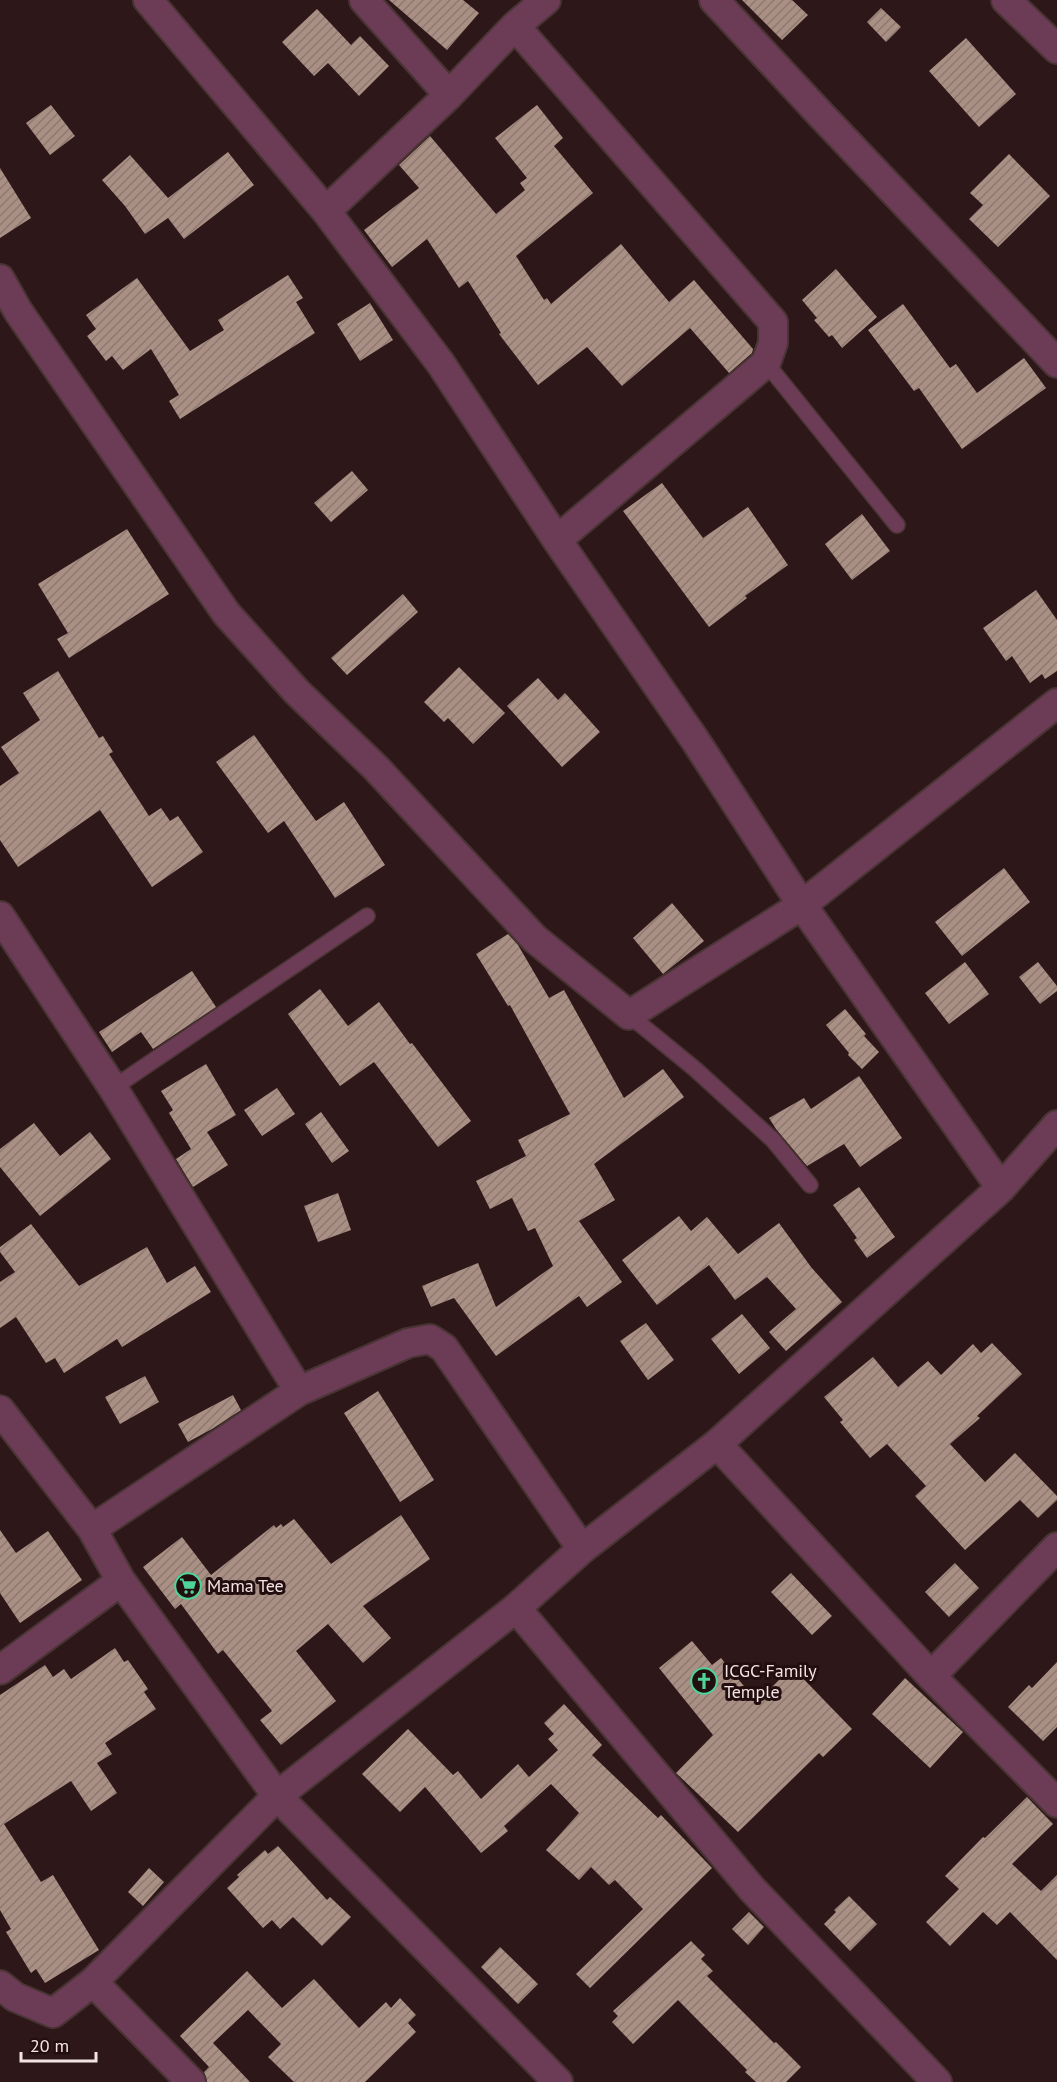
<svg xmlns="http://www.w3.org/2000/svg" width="1057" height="2082" font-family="'PT Sans',sans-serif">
<defs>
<pattern id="building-hatch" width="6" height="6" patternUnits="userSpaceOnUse" patternTransform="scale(1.5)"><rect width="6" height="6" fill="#aa9084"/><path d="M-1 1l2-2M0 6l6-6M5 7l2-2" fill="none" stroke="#8d7971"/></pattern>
</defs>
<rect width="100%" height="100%" fill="#2d1718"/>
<path fill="url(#building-hatch)" d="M 389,0 L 463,0 L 479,13 L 447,50 Z
M 742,0 L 792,0 L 808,15 L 782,40 Z
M 881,8 L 901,27 L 886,42 L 867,22 Z
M 317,9 L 351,45 L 360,36 L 389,66 L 359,96 L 328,63 L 314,76 L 282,42 Z
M 966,38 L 1016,94 L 979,127 L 929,71 Z
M 51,105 L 75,136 L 50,155 L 26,123 Z
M 537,105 L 563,138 L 554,146 L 593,193 L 516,256 L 544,300 L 547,298 L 551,304 L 621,244 L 669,302 L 694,280 L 753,349 L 752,353 L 729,373 L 690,328 L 622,386 L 587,347 L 538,385 L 499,334 L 501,333 L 468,281 L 459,288 L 427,239 L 392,267 L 364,230 L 419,188 L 399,165 L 430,136 L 496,214 L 525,190 L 520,183 L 527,178 L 495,138 Z
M 228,152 L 254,185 L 184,239 L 168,218 L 145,234 L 125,206 L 102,180 L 130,155 L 168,198 Z
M 1009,154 L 1050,196 L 998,247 L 969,219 L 983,205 L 970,193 Z
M 0,168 L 31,218 L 0,238 Z
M 836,269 L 877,317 L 842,348 L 832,335 L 829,337 L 814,320 L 817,318 L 802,300 Z
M 288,275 L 303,298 L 296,302 L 315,333 L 180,419 L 169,401 L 179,395 L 151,349 L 123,370 L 112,356 L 106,361 L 87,336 L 96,329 L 86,315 L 137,278 L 190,351 L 224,330 L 218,320 Z
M 370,303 L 393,340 L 360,361 L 337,324 Z
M 903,304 L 950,368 L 956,364 L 977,393 L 1024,358 L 1046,388 L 962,449 L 919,388 L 914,391 L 868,330 Z
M 352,471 L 368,490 L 331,522 L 314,503 Z
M 662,483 L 703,538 L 748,507 L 788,565 L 745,596 L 747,598 L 709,627 L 623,511 Z
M 862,514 L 890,551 L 852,580 L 825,544 Z
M 127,529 L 169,594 L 69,658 L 57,639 L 68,633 L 38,584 Z
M 1036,590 L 1057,620 L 1057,671 L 1045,679 L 1042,674 L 1030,683 L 1012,656 L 1006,661 L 983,628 Z
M 403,594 L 418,612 L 347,675 L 331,658 Z
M 459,667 L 505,713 L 473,744 L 448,718 L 444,722 L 424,702 Z
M 58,671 L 99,738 L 103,736 L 113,752 L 109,754 L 149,816 L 161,808 L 170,821 L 178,816 L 203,852 L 152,887 L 100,810 L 18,867 L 0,840 L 0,786 L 19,773 L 1,747 L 40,720 L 23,693 Z
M 538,678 L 558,700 L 565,693 L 600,732 L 562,767 L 507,706 Z
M 254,735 L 316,821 L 344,802 L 385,865 L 335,898 L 284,821 L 268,833 L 216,762 Z
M 1004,868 L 1030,902 L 962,956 L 935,922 Z
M 672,903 L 704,941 L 663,974 L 633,938 Z
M 508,934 L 518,945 L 549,998 L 564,990 L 624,1098 L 663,1069 L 684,1097 L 594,1164 L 615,1200 L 579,1221 L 622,1282 L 587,1307 L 579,1296 L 496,1356 L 454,1298 L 431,1307 L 422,1286 L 478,1263 L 496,1307 L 553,1266 L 535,1228 L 528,1231 L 512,1198 L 490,1209 L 476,1181 L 526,1156 L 518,1140 L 570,1114 L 510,1005 L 508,1006 L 476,954 Z
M 965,962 L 989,994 L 949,1024 L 925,993 Z
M 1038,962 L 1057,986 L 1057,991 L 1040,1004 L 1019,977 Z
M 192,971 L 216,1007 L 153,1049 L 141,1032 L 112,1052 L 99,1032 Z
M 320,989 L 348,1026 L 379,1002 L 410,1044 L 412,1043 L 471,1121 L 438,1147 L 374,1062 L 340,1086 L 288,1014 Z
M 845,1009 L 866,1034 L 864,1036 L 879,1052 L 862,1069 L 848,1055 L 849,1053 L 826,1025 Z
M 206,1064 L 236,1115 L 207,1132 L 228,1165 L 193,1187 L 176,1159 L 191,1149 L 169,1113 L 173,1110 L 161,1091 Z
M 859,1076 L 902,1138 L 860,1167 L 844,1144 L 807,1166 L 776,1129 L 769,1118 L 804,1098 L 811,1109 Z
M 277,1088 L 295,1114 L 262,1136 L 244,1110 Z
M 321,1112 L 349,1151 L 332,1163 L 305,1124 Z
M 34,1123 L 60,1156 L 90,1132 L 111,1159 L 40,1216 L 0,1167 L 0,1149 Z
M 859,1187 L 895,1237 L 867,1258 L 854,1240 L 857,1238 L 833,1205 Z
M 338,1193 L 351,1230 L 318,1242 L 304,1206 Z
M 679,1216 L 691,1231 L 707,1217 L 738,1254 L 779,1223 L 811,1267 L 842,1302 L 786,1351 L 769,1332 L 796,1309 L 767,1277 L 735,1300 L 709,1265 L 657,1305 L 622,1260 Z
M 31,1224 L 79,1286 L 147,1247 L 167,1283 L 195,1266 L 211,1292 L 122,1347 L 117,1339 L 64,1373 L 55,1358 L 46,1363 L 16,1317 L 0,1328 L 0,1282 L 15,1272 L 0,1252 L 0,1247 Z
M 742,1314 L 770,1348 L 739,1374 L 711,1339 Z
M 646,1323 L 674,1360 L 648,1380 L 620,1341 Z
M 992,1343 L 1022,1374 L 977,1416 L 980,1418 L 950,1444 L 985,1482 L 1015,1453 L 1057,1496 L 1057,1500 L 1038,1518 L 1020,1500 L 965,1550 L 915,1496 L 926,1486 L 887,1444 L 870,1458 L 840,1422 L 843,1420 L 824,1397 L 873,1357 L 898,1387 L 928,1361 L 941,1375 L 973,1344 L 981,1353 Z
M 145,1376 L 159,1402 L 120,1424 L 105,1397 Z
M 378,1391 L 434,1480 L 400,1502 L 344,1413 Z
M 233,1395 L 241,1410 L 212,1429 L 188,1442 L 178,1424 Z
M 401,1515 L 430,1559 L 363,1606 L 391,1638 L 363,1663 L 328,1624 L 296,1651 L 336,1701 L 281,1745 L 260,1720 L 272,1711 L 223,1650 L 218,1654 L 181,1604 L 175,1609 L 143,1567 L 182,1537 L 211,1575 L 274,1525 L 276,1528 L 281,1524 L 283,1527 L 294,1519 L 331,1564 Z
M 0,1530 L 16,1553 L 48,1531 L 82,1580 L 20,1623 L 0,1593 Z
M 955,1563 L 979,1588 L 949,1617 L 925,1592 Z
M 791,1573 L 832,1616 L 812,1635 L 771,1592 Z
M 692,1641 L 712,1665 L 721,1658 L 757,1702 L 792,1667 L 852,1729 L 823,1757 L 819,1753 L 738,1832 L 676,1773 L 713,1735 L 659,1668 Z
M 115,1648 L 124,1662 L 128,1660 L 148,1689 L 144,1692 L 156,1709 L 105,1743 L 112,1754 L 97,1763 L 117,1793 L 91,1811 L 71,1781 L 4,1824 L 41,1882 L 53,1875 L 99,1950 L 45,1983 L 36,1969 L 31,1973 L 6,1932 L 11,1929 L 0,1910 L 0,1695 L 45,1665 L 53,1677 L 64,1669 L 71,1679 Z
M 1057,1662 L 1057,1727 L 1043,1741 L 1008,1707 L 1029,1685 L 1032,1688 Z
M 905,1678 L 963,1732 L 930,1768 L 872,1714 Z
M 564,1704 L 602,1745 L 592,1755 L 658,1818 L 661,1815 L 712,1868 L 590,1988 L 576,1974 L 643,1909 L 615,1880 L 609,1885 L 591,1867 L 579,1880 L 546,1850 L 579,1813 L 551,1784 L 504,1826 L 508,1831 L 481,1853 L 425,1787 L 400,1812 L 362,1774 L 408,1729 L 453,1775 L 458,1771 L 481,1799 L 518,1764 L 529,1777 L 558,1750 L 548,1739 L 554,1734 L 544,1723 Z
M 1027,1797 L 1053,1824 L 1012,1864 L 1041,1891 L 1057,1875 L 1057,1960 L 1010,1912 L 997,1925 L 983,1912 L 950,1946 L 926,1922 L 959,1889 L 945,1876 L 983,1837 L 985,1838 Z
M 278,1846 L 327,1900 L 330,1897 L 351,1917 L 322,1946 L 293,1917 L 280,1929 L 272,1920 L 263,1928 L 227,1888 L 239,1877 L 237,1875 L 265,1850 L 268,1854 Z
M 149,1868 L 164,1882 L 143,1906 L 128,1892 Z
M 849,1896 L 877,1924 L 850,1951 L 824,1924 L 836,1912 L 834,1910 Z
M 749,1912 L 764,1927 L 748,1945 L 732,1929 Z
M 691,1941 L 705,1955 L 701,1959 L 713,1971 L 707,1976 L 774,2043 L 776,2042 L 801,2067 L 786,2082 L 756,2082 L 745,2072 L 747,2070 L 678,2000 L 633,2044 L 612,2022 L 618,2016 L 613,2011 Z
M 500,1947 L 538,1984 L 518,2004 L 481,1967 Z
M 247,1971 L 282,2008 L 314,1979 L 359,2028 L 386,2002 L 391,2008 L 400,1998 L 416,2015 L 408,2023 L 416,2032 L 365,2082 L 294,2082 L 268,2057 L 281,2044 L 248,2010 L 213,2043 L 250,2082 L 207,2082 L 204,2072 L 209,2067 L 180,2036 Z"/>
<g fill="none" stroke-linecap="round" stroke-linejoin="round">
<g stroke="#493434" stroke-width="18">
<path id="service" d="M 766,363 L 897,525
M 629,1015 L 695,1069 L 773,1140 L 810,1185
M 113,1088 L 367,916"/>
</g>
<g stroke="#493434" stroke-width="32">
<path id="minor" d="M 148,0 L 326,211 L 441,364 L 557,540 L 695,740 L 802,905 L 1001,1188
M 364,0 L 449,95
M 714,0 L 822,116 L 1057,363
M 1006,0 L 1057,49
M 515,26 L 773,322 L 773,343 L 766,363 L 557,540
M 326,211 L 449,95 L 515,26 L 546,0
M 0,279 L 18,311 L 226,613 L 297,692 L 376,768 L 535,939 L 629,1015 L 802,905 L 1057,703
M 0,916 L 113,1088 L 299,1391
M 0,1410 L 92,1529 L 121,1581 L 277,1796 L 558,2082
M 717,1444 L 931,1676 L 1057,1803
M 92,1529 L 299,1391 L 408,1343 L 430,1339 L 444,1348 L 582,1549
M 516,1608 L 752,1889 L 937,2082
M 0,1670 L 121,1581
M 931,1676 L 1057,1547
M 93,1982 L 277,1796 L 516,1608 L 582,1549 L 717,1444 L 1001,1188 L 1057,1125
M 0,1985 L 15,1997 L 53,2013 L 93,1982 L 191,2082"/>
</g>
<use href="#service" stroke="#6c3b55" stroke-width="15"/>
<use href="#minor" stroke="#6c3b55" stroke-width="28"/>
</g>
<defs>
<g id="supermarket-ring" transform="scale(1.35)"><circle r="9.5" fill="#230e0f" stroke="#4ed399" stroke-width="1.5"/><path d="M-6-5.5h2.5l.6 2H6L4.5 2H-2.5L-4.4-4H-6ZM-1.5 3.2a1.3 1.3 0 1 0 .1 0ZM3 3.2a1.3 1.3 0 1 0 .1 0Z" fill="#4ed399"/></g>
<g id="church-ring" transform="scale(1.35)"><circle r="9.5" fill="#230e0f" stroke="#4ed399" stroke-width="1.5"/><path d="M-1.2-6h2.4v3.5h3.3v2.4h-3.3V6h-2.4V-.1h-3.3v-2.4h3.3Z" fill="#4ed399"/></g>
</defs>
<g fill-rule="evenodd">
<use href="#supermarket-ring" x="188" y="1586"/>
<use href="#church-ring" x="704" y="1681"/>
</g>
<g text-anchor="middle" stroke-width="6" stroke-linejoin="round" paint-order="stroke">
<g font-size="18" fill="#f4e3e3" stroke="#230e0f" text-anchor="start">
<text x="207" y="1592">Mama Tee</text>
<text x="724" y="1677">ICGC-Family<tspan x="724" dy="21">Temple</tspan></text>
</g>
</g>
<path d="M21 2052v9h75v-9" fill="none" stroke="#f4e3e3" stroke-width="3"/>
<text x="30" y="2052" font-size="18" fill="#f4e3e3" stroke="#230e0f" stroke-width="4.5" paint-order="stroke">20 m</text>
</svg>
